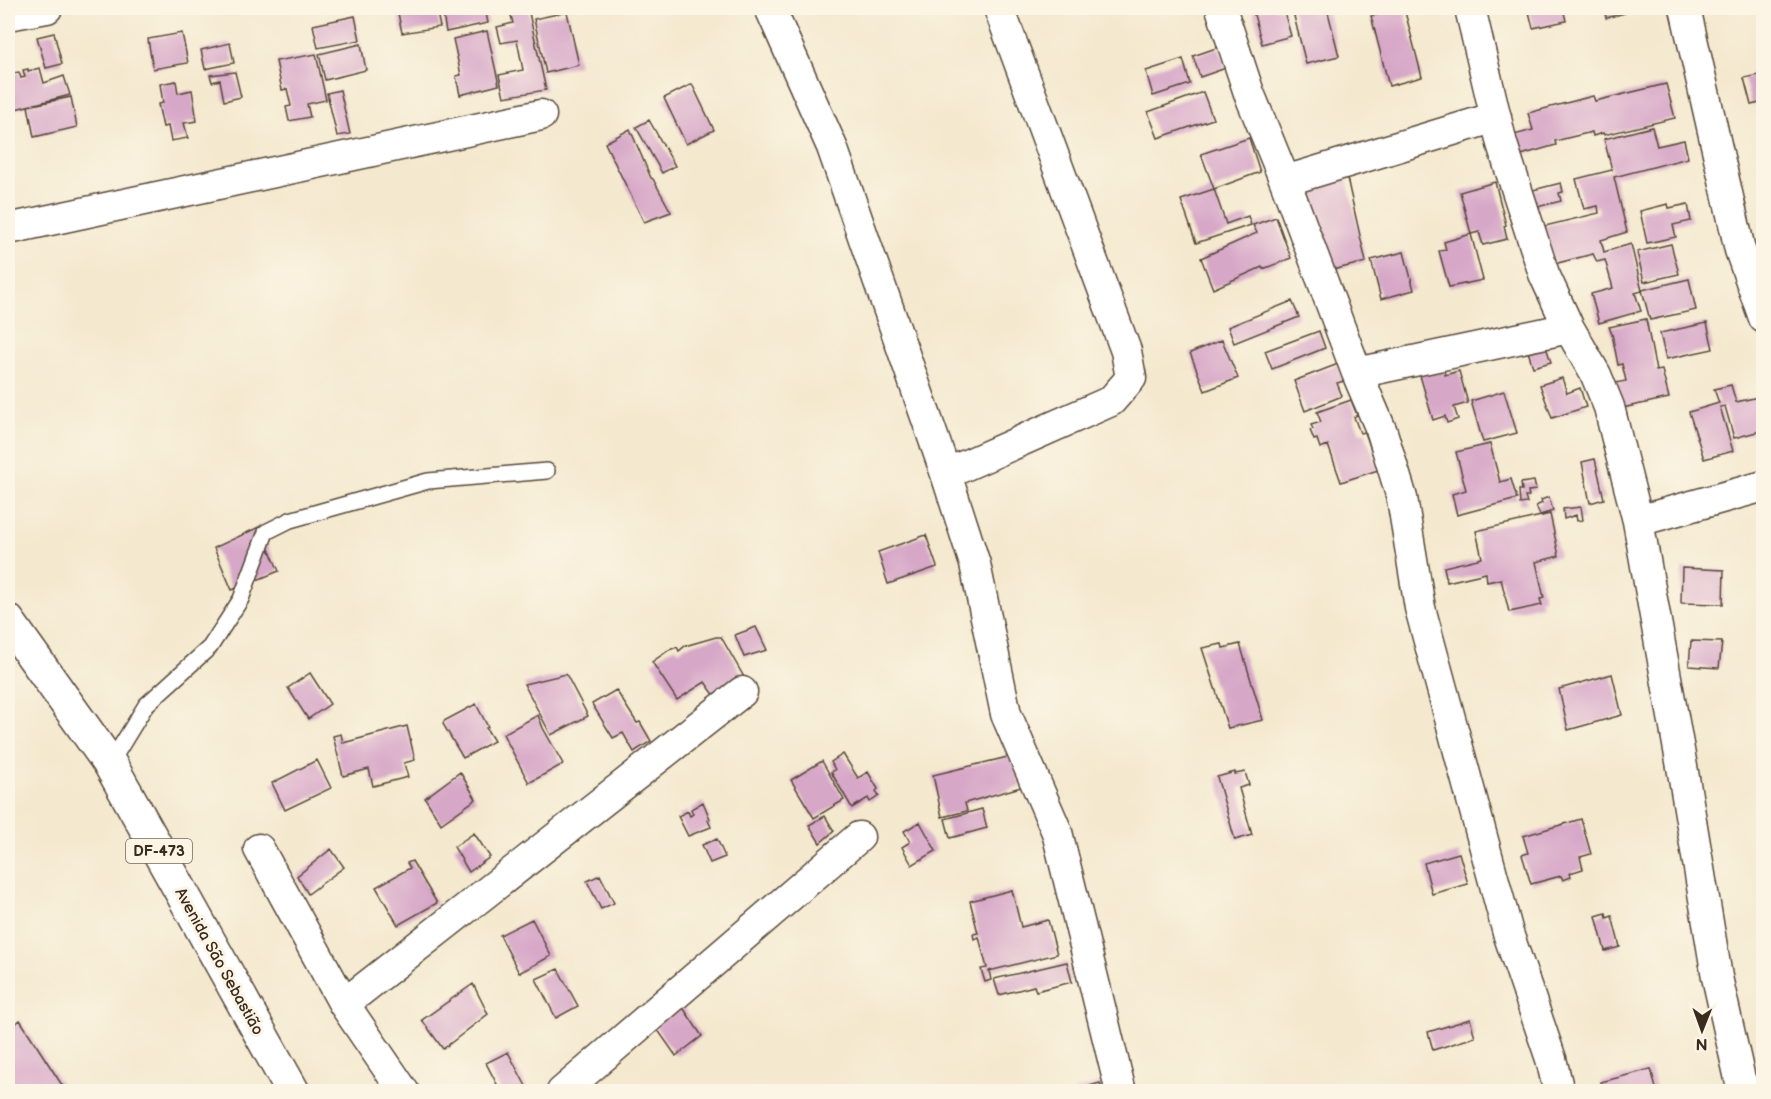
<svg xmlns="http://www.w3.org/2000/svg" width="1771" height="1099" font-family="'Balsamiq Sans',sans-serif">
<rect width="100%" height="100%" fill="#fcf5e5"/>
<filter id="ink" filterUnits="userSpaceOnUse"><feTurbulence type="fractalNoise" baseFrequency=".0167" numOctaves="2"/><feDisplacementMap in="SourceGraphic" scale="12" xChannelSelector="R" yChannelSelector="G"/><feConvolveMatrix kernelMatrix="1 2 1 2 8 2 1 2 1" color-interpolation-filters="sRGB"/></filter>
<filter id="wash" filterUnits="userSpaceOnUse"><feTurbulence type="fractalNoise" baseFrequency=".008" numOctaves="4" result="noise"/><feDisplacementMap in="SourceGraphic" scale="24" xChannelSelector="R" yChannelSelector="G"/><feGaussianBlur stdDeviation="1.35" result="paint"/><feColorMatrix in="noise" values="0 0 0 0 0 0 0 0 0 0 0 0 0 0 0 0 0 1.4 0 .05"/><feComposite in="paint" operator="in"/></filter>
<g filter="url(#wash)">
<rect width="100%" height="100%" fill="#f4e9cf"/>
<g id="blocks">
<path fill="#d7a7c8" d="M 397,8 L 436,8 L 440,27 L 402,33 Z
M 447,8 L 485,8 L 488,23 L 446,32 L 443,14 L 449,13 Z
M 509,8 L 528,8 L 546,90 L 504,97 L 499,75 L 523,70 L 517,40 L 501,43 L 497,27 L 513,23 Z
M 1266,8 L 1283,8 L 1291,36 L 1262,44 L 1253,11 Z
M 1292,8 L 1327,8 L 1339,56 L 1306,64 Z
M 1404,8 L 1422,77 L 1389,86 L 1371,16 Z
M 1528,8 L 1563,8 L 1566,21 L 1533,28 Z
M 1604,8 L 1624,8 L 1625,13 L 1606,18 Z
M 567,12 L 579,65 L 546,73 L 534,19 Z
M 355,16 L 360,40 L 318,48 L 313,25 Z
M 487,31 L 499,85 L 460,95 L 456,76 L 461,75 L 453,39 Z
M 54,33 L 62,64 L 46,68 L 37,37 Z
M 182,33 L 188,63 L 153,69 L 148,39 Z
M 230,43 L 234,63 L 205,69 L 201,50 Z
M 361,44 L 366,70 L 325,80 L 319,54 Z
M 1219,47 L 1226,68 L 1200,77 L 1193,56 Z
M 316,54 L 326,100 L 307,104 L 310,117 L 289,121 L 286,107 L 291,106 L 287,89 L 282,90 L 276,61 Z
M 1183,59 L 1190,84 L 1153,96 L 1146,71 Z
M 40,68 L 44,83 L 64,76 L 70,95 L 8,111 L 8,74 L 19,72 L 21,78 L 25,77 L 23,70 L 28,69 L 28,71 Z
M 235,72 L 241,97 L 224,101 L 220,80 L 212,82 L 210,75 Z
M 1764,74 L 1764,102 L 1751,105 L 1744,78 Z
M 176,81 L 178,93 L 192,90 L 197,121 L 184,123 L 188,138 L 171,141 L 168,126 L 163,127 L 158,104 L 163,103 L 160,84 Z
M 692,84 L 714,130 L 686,144 L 664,98 Z
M 1666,84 L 1675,118 L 1604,135 L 1603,133 L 1593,136 L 1592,132 L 1555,141 L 1556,145 L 1521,155 L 1514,135 L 1533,130 L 1528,113 L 1593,96 L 1595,101 Z
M 340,90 L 350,134 L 337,136 L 327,93 Z
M 1203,92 L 1213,119 L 1158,138 L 1148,112 Z
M 71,97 L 77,127 L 34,137 L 28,106 Z
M 649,120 L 675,166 L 662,173 L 636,127 Z
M 1652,127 L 1657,146 L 1684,140 L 1688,158 L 1614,177 L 1627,232 L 1601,240 L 1604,252 L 1631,244 L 1642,291 L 1635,293 L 1641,311 L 1599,323 L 1591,294 L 1613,288 L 1605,260 L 1597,262 L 1593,254 L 1554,264 L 1545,226 L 1599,213 L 1598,206 L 1584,209 L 1576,179 L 1612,170 L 1604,139 Z
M 630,129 L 651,178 L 653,179 L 671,212 L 644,222 L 605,143 Z
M 1249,138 L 1260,172 L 1214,189 L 1201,154 Z
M 1347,178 L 1366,262 L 1332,270 L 1303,189 Z
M 1495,182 L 1506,225 L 1504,226 L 1507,239 L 1483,245 L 1479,232 L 1471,234 L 1460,192 Z
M 1561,183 L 1563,192 L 1559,193 L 1561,201 L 1533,208 L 1529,191 Z
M 1214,189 L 1226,224 L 1248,216 L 1251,225 L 1196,243 L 1181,200 Z
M 1668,204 L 1669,208 L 1688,204 L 1691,221 L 1673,225 L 1676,237 L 1647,243 L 1640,211 Z
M 1276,217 L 1291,258 L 1263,269 L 1262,267 L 1213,289 L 1201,258 L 1257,233 L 1253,225 Z
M 1471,234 L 1483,280 L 1449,287 L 1439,251 L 1446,250 L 1444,242 Z
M 1671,244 L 1679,274 L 1644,282 L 1637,252 Z
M 1404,252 L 1414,290 L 1381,299 L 1371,260 Z
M 1689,279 L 1696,310 L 1650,320 L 1642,290 Z
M 1292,301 L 1299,317 L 1234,343 L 1228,327 Z
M 1646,319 L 1656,371 L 1662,370 L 1669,398 L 1622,408 L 1615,383 L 1626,381 L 1622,364 L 1618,365 L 1612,334 L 1609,327 Z
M 1707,323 L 1713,349 L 1666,359 L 1660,333 Z
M 1319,331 L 1325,348 L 1272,369 L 1265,351 Z
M 1543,338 L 1551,362 L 1533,367 L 1525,342 Z
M 1222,340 L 1238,378 L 1205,391 L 1190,353 Z
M 1338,364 L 1344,381 L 1337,383 L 1342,396 L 1305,411 L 1294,381 Z
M 1443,365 L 1445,375 L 1459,371 L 1468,403 L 1454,407 L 1458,419 L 1447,423 L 1445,416 L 1433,420 L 1419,372 Z
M 1562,378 L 1567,393 L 1580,388 L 1586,407 L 1552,418 L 1540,385 Z
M 1731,385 L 1736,402 L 1763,396 L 1764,430 L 1734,438 L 1725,406 L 1720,407 L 1733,451 L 1704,459 L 1689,412 L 1719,403 L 1714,389 Z
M 1504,391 L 1517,433 L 1483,442 L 1471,401 Z
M 1351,400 L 1357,415 L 1354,417 L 1360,433 L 1365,432 L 1378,470 L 1341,482 L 1328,445 L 1320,448 L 1317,439 L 1314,440 L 1310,430 L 1313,429 L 1311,425 L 1321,422 L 1317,412 Z
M 1490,444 L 1500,482 L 1511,479 L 1517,499 L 1457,515 L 1452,494 L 1466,490 L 1456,452 Z
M 1595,459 L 1604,499 L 1590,503 L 1582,462 Z
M 1534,481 L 1536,490 L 1528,491 L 1529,496 L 1525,497 L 1527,503 L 1520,504 L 1519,490 L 1522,490 L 1521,483 Z
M 1549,497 L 1553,511 L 1540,515 L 1536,506 L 1542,503 L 1541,500 Z
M 1581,507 L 1583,520 L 1577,521 L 1576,515 L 1564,519 L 1563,509 Z
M 1550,514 L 1559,556 L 1536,562 L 1544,598 L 1540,599 L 1542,605 L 1509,612 L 1501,579 L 1487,582 L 1486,573 L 1447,582 L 1444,567 L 1482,558 L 1476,531 Z
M 259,527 L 279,571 L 232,590 L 214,548 Z
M 926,535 L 937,567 L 888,584 L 878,552 Z
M 1682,568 L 1724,570 L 1723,604 L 1681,603 Z
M 756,627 L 767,650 L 744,657 L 735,635 Z
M 716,637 L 721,637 L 744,677 L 715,696 L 705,682 L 677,700 L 652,662 L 669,650 L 677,647 L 679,651 L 685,646 Z
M 1691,641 L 1722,642 L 1719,668 L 1689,666 Z
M 1222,644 L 1223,648 L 1240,644 L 1263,720 L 1228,728 L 1202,648 Z
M 310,673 L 330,704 L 308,719 L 288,688 Z
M 566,674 L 588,716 L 551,735 L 524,684 Z
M 1612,674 L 1622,715 L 1568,730 L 1559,689 Z
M 616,690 L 637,723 L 640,722 L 651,741 L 634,752 L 623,733 L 613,738 L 592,704 Z
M 476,704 L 488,727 L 486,728 L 494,741 L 463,758 L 443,724 L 444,721 Z
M 538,715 L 543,728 L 563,764 L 529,783 L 503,734 Z
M 407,726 L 415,760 L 404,763 L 408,777 L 373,786 L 369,769 L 343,776 L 333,736 L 341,734 L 343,743 Z
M 843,754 L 858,778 L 868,772 L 878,789 L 876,791 L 879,796 L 870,802 L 868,798 L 852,808 L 831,772 L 835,770 L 831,762 Z
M 1012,756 L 1021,787 L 965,803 L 967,811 L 942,817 L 933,775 Z
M 317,760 L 331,788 L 285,810 L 272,783 Z
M 822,761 L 844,800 L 814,818 L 791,780 Z
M 460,772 L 476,799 L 441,824 L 425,798 Z
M 1235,772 L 1235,774 L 1245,772 L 1249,785 L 1239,788 L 1252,835 L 1235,840 L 1217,777 Z
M 703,802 L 710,819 L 708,820 L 711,827 L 688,836 L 678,816 L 688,811 L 690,816 L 693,814 L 691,809 Z
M 982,809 L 987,828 L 950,838 L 945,819 Z
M 825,816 L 834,831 L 820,843 L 809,825 Z
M 1581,819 L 1591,854 L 1580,857 L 1583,869 L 1570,873 L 1571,877 L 1563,880 L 1561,876 L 1531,884 L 1522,855 L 1528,853 L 1523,836 Z
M 920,822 L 936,851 L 912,865 L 902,847 L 910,842 L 904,831 Z
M 474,833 L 490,857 L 469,872 L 454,847 Z
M 717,839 L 725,857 L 710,863 L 702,845 Z
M 331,849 L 344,867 L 308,894 L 297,876 Z
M 1459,853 L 1468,884 L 1432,894 L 1424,863 Z
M 412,861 L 437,903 L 398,925 L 376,887 L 410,868 L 407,863 Z
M 600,875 L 614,903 L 601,909 L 587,881 Z
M 1012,890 L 1021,927 L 1048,920 L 1057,954 L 989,971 L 991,980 L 985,982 L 981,969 L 987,968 L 979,937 L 974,939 L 973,934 L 978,933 L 970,901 Z
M 1606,913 L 1607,918 L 1612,916 L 1620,947 L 1605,951 L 1596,916 Z
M 532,919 L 551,956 L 519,973 L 500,935 Z
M 1067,962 L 1072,982 L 1036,991 L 1034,986 L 999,995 L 994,979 Z
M 558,969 L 578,1006 L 556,1018 L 536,979 Z
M 473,984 L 488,1014 L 443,1049 L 422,1020 Z
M 682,1006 L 702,1036 L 676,1056 L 655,1026 Z
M 1470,1019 L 1475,1037 L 1433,1050 L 1428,1032 Z
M 20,1020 L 62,1085 L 66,1092 L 8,1092 L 8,1030 Z
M 508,1052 L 527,1088 L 523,1092 L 501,1092 L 486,1063 Z
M 1651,1069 L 1657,1092 L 1603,1092 L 1601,1082 Z
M 1100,1083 L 1103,1092 L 1073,1092 L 1073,1091 Z"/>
</g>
</g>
<g filter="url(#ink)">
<use href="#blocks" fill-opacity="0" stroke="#574739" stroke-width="1.5"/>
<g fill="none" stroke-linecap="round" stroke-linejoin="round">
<g stroke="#574739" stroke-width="18">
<path id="service" d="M 110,764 L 146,705 L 210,647 L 241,599 L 266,532 L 290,520 L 428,481 L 547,471"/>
</g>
<g stroke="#574739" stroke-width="33">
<path id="minor" d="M 770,8 L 832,147 L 946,474 L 975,564 L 1006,714 L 1057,832 L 1121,1092
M 1221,8 L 1249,93 L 1285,181 L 1357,373 L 1382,432 L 1402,498 L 1420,608 L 1451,722 L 1508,933 L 1551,1059 L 1559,1092
M 1470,8 L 1502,144 L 1544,274 L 1569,328 L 1596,375 L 1609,407 L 1620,451 L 1638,521 L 1684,778 L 1717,977 L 1740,1079 L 1746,1092
M 1685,8 L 1740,250 L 1764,318
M 8,15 L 47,8
M 1285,181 L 1496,117
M 8,229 L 541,115
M 1357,373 L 1569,328
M 946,474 L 1111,401 L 1131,378 L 1126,351 L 999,8
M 1638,521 L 1764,486
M 259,849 L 344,1004 L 404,1092
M 344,1004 L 742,692
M 562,1092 L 859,837"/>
</g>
<g stroke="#574739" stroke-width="36">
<path id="primary" d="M 8,621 L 110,764 L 293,1092"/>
</g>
<use href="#service" stroke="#fff" stroke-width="15"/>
<use href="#minor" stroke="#fff" stroke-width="30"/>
<use href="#primary" stroke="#fff" stroke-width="33"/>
</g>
</g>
<g text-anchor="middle" stroke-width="6" stroke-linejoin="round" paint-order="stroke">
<rect fill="#fcf5e5" stroke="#75675a" stroke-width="1.5" x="126" y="839" width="66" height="24" rx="4.5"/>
<g font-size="15" font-weight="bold" fill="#3b2a1e">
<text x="159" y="856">DF-473</text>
</g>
<g font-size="16" fill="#3b2a1e" stroke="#fcf5e5">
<text transform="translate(220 961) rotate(61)" y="6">Avenida São Sebastião</text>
</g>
</g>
<rect width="1771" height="1099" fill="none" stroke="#fcf5e5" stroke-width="30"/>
<g transform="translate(1702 1030) rotate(181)" stroke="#fcf5e5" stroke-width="4.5" paint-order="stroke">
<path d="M0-4.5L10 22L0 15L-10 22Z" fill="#3b2a1e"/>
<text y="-9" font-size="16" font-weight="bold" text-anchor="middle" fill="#3b2a1e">N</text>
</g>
</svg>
